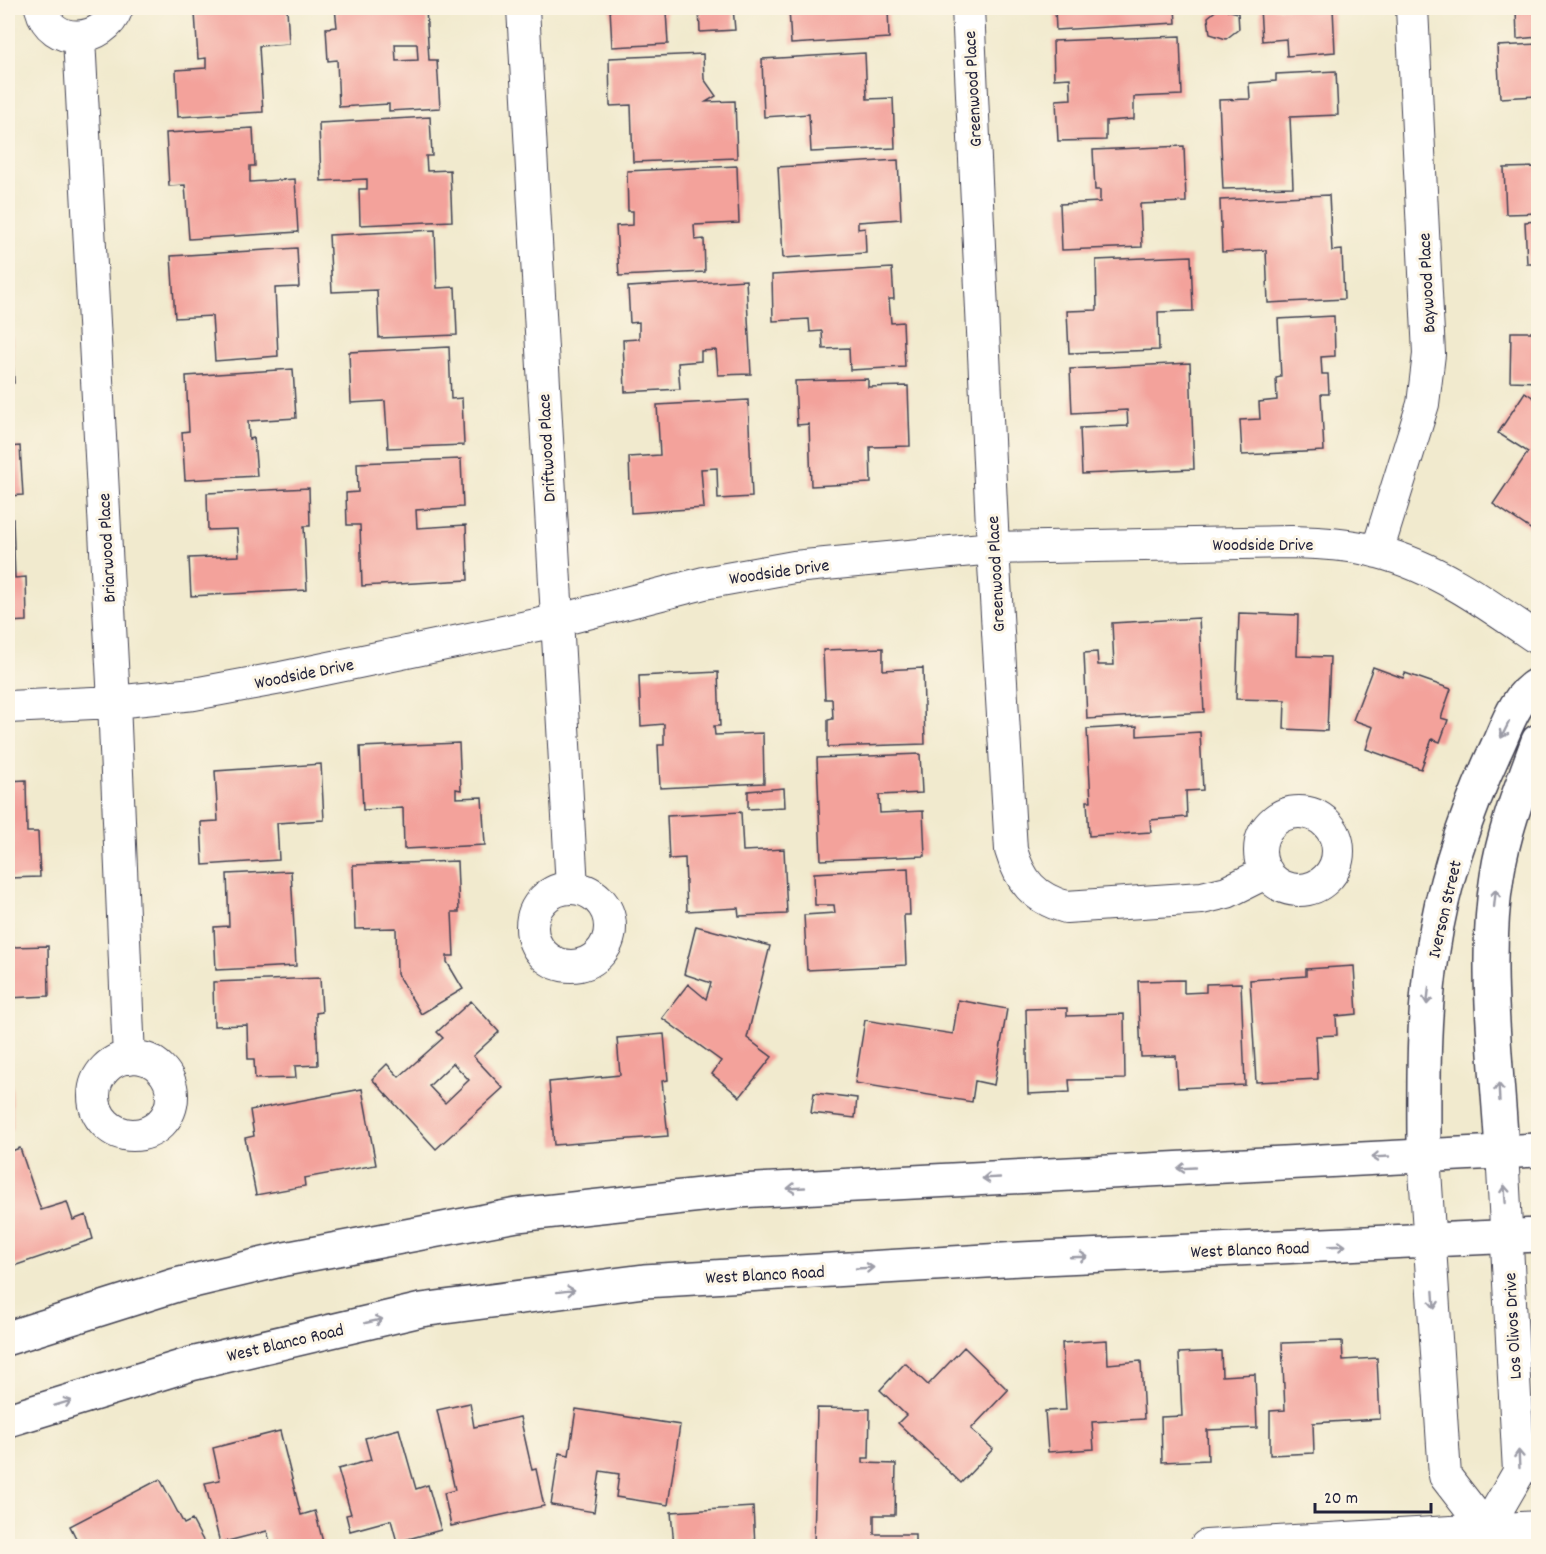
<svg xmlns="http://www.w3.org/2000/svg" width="1546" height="1554" font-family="Dekko,sans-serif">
<rect width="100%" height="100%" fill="#fcf5e5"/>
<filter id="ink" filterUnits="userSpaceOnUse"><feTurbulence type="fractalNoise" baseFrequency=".0167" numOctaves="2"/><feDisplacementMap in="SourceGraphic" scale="12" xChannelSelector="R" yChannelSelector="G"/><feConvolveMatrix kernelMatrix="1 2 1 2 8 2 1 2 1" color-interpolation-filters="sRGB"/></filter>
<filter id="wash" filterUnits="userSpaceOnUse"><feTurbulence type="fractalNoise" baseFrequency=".008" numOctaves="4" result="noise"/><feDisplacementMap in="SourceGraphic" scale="24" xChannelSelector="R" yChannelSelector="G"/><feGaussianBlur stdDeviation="1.35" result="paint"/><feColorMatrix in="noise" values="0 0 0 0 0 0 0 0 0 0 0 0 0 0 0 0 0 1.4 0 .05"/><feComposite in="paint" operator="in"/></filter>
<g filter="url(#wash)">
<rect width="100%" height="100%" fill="#f1eace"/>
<g id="blocks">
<path fill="#f3a29b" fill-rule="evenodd" d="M 205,8 L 287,8 L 289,44 L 259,46 L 263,112 L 178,117 L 176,70 L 206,68 L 206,58 L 198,59 L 195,13 L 205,13 Z
M 335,8 L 426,8 L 429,60 L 437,60 L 440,108 L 389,111 L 389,104 L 339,107 L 337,60 L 328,61 L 326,28 L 337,27 ZM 395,44 L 417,44 L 418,60 L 396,61 Z
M 610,8 L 683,8 L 680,11 L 666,11 L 668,44 L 612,47 Z
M 699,8 L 733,8 L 735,30 L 700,32 Z
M 789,8 L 888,8 L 889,38 L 791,44 Z
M 1055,8 L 1175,8 L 1176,23 L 1056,30 Z
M 1219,8 L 1238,13 L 1239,29 L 1226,39 L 1210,34 L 1208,17 Z
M 1260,8 L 1333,8 L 1335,52 L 1287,56 L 1286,39 L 1262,41 Z
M 1516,8 L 1538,8 L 1538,37 L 1517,39 Z
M 1180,36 L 1182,95 L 1134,97 L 1134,119 L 1106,121 L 1106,140 L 1058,141 L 1056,100 L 1071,99 L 1070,78 L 1054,79 L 1053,41 Z
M 1538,44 L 1538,96 L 1500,98 L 1497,46 Z
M 865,53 L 867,99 L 893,98 L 895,148 L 811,152 L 809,114 L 764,117 L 762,59 Z
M 703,54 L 704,79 L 716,96 L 706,102 L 735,101 L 737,158 L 633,162 L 631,105 L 610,106 L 609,58 Z
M 1336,71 L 1338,115 L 1290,117 L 1293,187 L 1223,189 L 1219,100 L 1250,99 L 1249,83 L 1276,81 L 1276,74 Z
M 430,117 L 432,156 L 426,156 L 427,171 L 450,170 L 452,221 L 360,225 L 359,189 L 367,189 L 367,179 L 321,181 L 319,123 Z
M 253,128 L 255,166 L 250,166 L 250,182 L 295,179 L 298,232 L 189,239 L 185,185 L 169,186 L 166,133 Z
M 1184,146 L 1186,202 L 1140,204 L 1142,247 L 1062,250 L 1060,204 L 1100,202 L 1100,190 L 1095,190 L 1093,150 Z
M 898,160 L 901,219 L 858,222 L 858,229 L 865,228 L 866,253 L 783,258 L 778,167 Z
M 737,166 L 739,223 L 694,225 L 695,240 L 704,239 L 705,272 L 619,276 L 616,226 L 633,225 L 633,211 L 628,211 L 627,171 Z
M 1538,167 L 1538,213 L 1506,214 L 1504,168 Z
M 1329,195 L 1332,251 L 1342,250 L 1344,299 L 1268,303 L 1266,250 L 1222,252 L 1220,200 Z
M 1538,221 L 1538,264 L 1527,264 L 1525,222 Z
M 435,230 L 437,288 L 455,287 L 457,335 L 379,338 L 377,290 L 332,292 L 329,235 Z
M 297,248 L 299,287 L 275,288 L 278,356 L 215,361 L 212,316 L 175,318 L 171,256 Z
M 1191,256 L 1193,311 L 1158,312 L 1159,350 L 1069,353 L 1067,311 L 1097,310 L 1096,260 Z
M 892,268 L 894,299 L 889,299 L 891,323 L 903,322 L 905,367 L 850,370 L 849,348 L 823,349 L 822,331 L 810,332 L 809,319 L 773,321 L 772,275 Z
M 746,280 L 751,374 L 718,375 L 716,350 L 701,351 L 701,361 L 678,363 L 680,389 L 625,392 L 623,340 L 639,339 L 639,322 L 630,323 L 628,287 Z
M 1334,316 L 1335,356 L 1321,357 L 1322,374 L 1328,374 L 1329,394 L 1321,394 L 1324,451 L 1242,455 L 1240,420 L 1260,419 L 1259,402 L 1277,400 L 1276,378 L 1281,377 L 1278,319 Z
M 1511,332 L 1538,332 L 1538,382 L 1510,381 Z
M 8,336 L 12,336 L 14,383 L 8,383 Z
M 449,347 L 451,399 L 462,398 L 464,445 L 388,448 L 385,401 L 351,403 L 349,352 Z
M 1190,363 L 1194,469 L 1082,474 L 1080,428 L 1128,426 L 1127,410 L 1072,413 L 1070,369 Z
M 293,369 L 296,418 L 248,421 L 249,439 L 254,438 L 257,476 L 185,480 L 182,432 L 189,431 L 186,376 Z
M 868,379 L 868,387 L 908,386 L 910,446 L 870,447 L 871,483 L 811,486 L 809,424 L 797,425 L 795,381 Z
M 1525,392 L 1538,401 L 1538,534 L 1493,504 L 1528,452 L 1498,433 Z
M 748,400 L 752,497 L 718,499 L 717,468 L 701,469 L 704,508 L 631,513 L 629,457 L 660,455 L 657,405 Z
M 20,446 L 23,495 L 8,496 L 8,447 Z
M 461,459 L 463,507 L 416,510 L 417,528 L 466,525 L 468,580 L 362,586 L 360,525 L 347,525 L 346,493 L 358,492 L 357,463 Z
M 309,488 L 310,526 L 304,526 L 307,590 L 191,596 L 189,558 L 239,556 L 237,529 L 208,530 L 207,493 Z
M 8,519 L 13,519 L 15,578 L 26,577 L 27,621 L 8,622 Z
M 1239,613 L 1298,615 L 1297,656 L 1330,657 L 1327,731 L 1284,729 L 1285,700 L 1236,699 Z
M 1199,618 L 1204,712 L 1087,719 L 1084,653 L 1097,652 L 1098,665 L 1114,665 L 1112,623 Z
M 883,648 L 883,670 L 923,668 L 925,744 L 828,747 L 828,720 L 833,719 L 832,699 L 825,699 L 823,650 Z
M 1373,667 L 1403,678 L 1405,673 L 1451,689 L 1441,718 L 1448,720 L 1440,742 L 1432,739 L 1421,769 L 1366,749 L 1373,727 L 1353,720 Z
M 718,672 L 720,726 L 714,726 L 715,735 L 763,733 L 764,783 L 660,788 L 658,745 L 664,745 L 664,724 L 641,726 L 639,676 Z
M 1137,726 L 1137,736 L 1200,732 L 1203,790 L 1186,791 L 1187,817 L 1150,820 L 1151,832 L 1089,836 L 1087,801 L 1091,801 L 1087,729 Z
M 459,743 L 461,790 L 456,789 L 456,798 L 482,797 L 485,845 L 404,849 L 403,808 L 363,810 L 360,747 Z
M 920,754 L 922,793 L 879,795 L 880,813 L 923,811 L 925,856 L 821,860 L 817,758 Z
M 321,764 L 324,820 L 277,823 L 279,860 L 203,865 L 201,822 L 218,821 L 215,771 Z
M 26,780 L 27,832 L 38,832 L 40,877 L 8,878 L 8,781 Z
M 784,788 L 785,807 L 748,809 L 748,791 Z
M 741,812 L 743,851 L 784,849 L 787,914 L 739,916 L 738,908 L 687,911 L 685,858 L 669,859 L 667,816 Z
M 457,861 L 459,912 L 452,912 L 454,956 L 447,956 L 447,962 L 463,989 L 421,1014 L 397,974 L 396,928 L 355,929 L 353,865 Z
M 908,868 L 910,915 L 904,915 L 906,965 L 807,970 L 804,915 L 835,913 L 834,905 L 815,905 L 814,873 Z
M 291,871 L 296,966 L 216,970 L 214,927 L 229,926 L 227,874 Z
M 696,926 L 770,946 L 747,1038 L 772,1057 L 740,1097 L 712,1074 L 721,1061 L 662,1018 L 688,984 L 706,999 L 711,983 L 684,974 Z
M 8,931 L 11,931 L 12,947 L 48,946 L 49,996 L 8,998 Z
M 1354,966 L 1357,1014 L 1336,1016 L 1337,1035 L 1316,1036 L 1318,1079 L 1256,1082 L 1250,980 L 1306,976 L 1306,969 Z
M 320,978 L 322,1012 L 316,1013 L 318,1065 L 295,1066 L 296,1078 L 255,1079 L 254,1059 L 248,1059 L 247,1025 L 214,1026 L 213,982 Z
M 1184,980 L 1184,993 L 1206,992 L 1206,984 L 1241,983 L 1245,1085 L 1178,1088 L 1176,1056 L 1141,1057 L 1138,981 Z
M 958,1000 L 1007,1009 L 994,1085 L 975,1081 L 972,1102 L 855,1083 L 865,1020 L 953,1034 Z
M 471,1001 L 499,1032 L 473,1056 L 503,1088 L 436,1149 L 372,1079 L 387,1064 L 399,1077 L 443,1038 L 437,1032 ZM 453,1063 L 469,1080 L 445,1103 L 429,1086 Z
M 1067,1008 L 1067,1016 L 1124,1014 L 1125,1079 L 1069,1080 L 1070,1092 L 1028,1094 L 1026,1009 Z
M 664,1034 L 668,1080 L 662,1081 L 668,1136 L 554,1145 L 549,1082 L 620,1075 L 617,1038 Z
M 8,1058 L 11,1058 L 13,1130 L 8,1130 Z
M 362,1089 L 376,1165 L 304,1178 L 305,1186 L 256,1195 L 245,1138 L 254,1136 L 250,1110 Z
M 814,1093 L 857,1098 L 855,1118 L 811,1113 Z
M 20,1148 L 41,1210 L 67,1202 L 73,1220 L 86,1215 L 93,1239 L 8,1268 L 8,1152 Z
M 1107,1340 L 1108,1364 L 1141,1361 L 1144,1419 L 1092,1422 L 1094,1449 L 1048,1452 L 1045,1411 L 1066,1410 L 1062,1343 Z
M 1342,1341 L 1343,1360 L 1377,1358 L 1380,1419 L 1313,1423 L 1314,1453 L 1270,1455 L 1270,1411 L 1285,1410 L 1282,1343 Z
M 964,1347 L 1008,1390 L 971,1429 L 993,1449 L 961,1483 L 898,1423 L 906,1415 L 880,1390 L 905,1363 L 928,1385 Z
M 1221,1351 L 1222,1376 L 1255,1374 L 1257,1428 L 1207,1430 L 1208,1460 L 1162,1462 L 1161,1417 L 1182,1416 L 1179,1353 Z
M 470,1403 L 474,1427 L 520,1417 L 532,1470 L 536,1469 L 544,1506 L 451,1526 L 444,1493 L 455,1490 L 437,1410 Z
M 817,1408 L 870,1409 L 869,1458 L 863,1458 L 863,1463 L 896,1464 L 895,1515 L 874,1515 L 874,1534 L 915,1534 L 915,1546 L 814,1546 Z
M 576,1409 L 680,1425 L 668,1505 L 616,1497 L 619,1474 L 600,1471 L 594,1512 L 551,1505 L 559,1453 L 569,1455 Z
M 399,1429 L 416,1489 L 428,1485 L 441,1530 L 397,1542 L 391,1520 L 350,1531 L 346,1515 L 351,1514 L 338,1469 L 371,1460 L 365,1438 Z
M 280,1431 L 301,1515 L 315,1511 L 324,1546 L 271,1546 L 267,1531 L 220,1543 L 205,1483 L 220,1480 L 213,1448 Z
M 160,1479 L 184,1524 L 192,1520 L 206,1546 L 80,1546 L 70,1526 Z
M 753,1507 L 755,1546 L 674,1546 L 671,1512 Z"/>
</g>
</g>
<g filter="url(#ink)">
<use href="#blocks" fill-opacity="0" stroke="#414051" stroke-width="1.5"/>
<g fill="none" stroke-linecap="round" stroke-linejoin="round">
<g stroke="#414051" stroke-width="34">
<path id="street" d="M 41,8 C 51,48 104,44 117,8
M 523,8 L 572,888
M 968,8 L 993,548 L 1011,850 C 1020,881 1034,898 1066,907 L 1202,898 L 1227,892 L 1267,872
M 79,38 L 114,702 L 129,1058
M 1377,552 L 1423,404 L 1429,354 L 1412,8
M 8,707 L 114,702 L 194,694 L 281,678 L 556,621 L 704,583 L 794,567 L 993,548 L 1291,542 C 1320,543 1350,544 1378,552 C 1437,567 1489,605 1538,639
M1260 851a39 39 0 1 1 78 0a39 39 0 1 1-78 0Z
M532 927a39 39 0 1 1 78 0a39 39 0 1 1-78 0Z
M94 1096a39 39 0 1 1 78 0a39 39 0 1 1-78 0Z
M 1424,1155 L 1445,1476 L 1486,1529 L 1488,1546
M 1486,1529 L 1519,1472 L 1502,1151
M 1206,1546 L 1538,1527"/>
</g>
<g stroke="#414051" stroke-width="36">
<path id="secondary" d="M 1502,1151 C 1497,1063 1483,963 1497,876 C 1504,829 1522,785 1538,741
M 1424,1155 C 1424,1087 1422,1018 1433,950 C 1443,880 1467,811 1497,747 C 1507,725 1516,696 1538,684"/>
</g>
<g stroke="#414051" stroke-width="36">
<path id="primary" d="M 8,1338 L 176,1285 L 285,1259 L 517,1215 L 738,1191 L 1538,1150
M 8,1420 L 191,1364 L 421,1310 L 644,1281 L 1020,1259 L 1538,1235"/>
</g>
<use href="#street" stroke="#fff" stroke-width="32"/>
<use href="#secondary" stroke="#fff" stroke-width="33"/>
<use href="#primary" stroke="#fff" stroke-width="33"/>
</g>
<defs><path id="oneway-shaft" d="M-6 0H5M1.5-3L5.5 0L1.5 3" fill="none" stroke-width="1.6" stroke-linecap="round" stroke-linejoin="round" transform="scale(1.5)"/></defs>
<g stroke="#9c9ca7">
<use href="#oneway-shaft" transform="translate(1505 730) rotate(116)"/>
<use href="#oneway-shaft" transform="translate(1495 898) rotate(-84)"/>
<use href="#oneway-shaft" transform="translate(1428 996) rotate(96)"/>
<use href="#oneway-shaft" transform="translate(1499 1092) rotate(-93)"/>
<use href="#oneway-shaft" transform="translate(1380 1157) rotate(177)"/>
<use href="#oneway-shaft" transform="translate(1186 1168) rotate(177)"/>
<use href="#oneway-shaft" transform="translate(991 1178) rotate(177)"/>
<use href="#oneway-shaft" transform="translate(796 1188) rotate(177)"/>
<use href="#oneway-shaft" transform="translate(1505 1194) rotate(-94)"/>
<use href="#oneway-shaft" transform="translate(1337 1246) rotate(-2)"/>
<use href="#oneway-shaft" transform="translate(1079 1257) rotate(-2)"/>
<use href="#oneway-shaft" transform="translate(865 1268) rotate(-3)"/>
<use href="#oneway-shaft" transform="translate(566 1291) rotate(-7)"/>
<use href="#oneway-shaft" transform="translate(1434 1300) rotate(86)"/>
<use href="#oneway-shaft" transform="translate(374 1321) rotate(-13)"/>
<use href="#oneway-shaft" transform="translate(63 1403) rotate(-17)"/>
<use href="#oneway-shaft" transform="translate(1519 1459) rotate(-93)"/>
</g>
</g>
<g text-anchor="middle" stroke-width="6" stroke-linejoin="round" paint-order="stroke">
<g font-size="18" fill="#22223b" stroke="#fcf5e5">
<text transform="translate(972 89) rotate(-93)" y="6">Greenwood Place</text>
<text transform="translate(1426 283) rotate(-93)" y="6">Baywood Place</text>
<text transform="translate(546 448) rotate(-93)" y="6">Driftwood Place</text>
<text x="1263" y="550">Woodside Drive</text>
<text transform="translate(106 548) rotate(-93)" y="6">Briarwood Place</text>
<text transform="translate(779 571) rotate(-8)" y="6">Woodside Drive</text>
<text transform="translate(995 574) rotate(-93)" y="6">Greenwood Place</text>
<text transform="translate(304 673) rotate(-11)" y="6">Woodside Drive</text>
<text transform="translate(1444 909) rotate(-77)" y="6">Iverson Street</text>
<text transform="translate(1250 1249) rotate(-2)" y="6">West Blanco Road</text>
<text transform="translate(765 1274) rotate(-3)" y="6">West Blanco Road</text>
<text transform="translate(1512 1326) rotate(-93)" y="6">Los Olivos Drive</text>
<text transform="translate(285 1342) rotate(-13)" y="6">West Blanco Road</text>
</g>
</g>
<rect width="1546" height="1554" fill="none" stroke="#fcf5e5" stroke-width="30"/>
<path d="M1315 1503v9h116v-9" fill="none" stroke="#22223b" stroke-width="3"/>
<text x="1324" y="1503" font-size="18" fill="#22223b" stroke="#fcf5e5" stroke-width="4.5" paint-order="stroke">20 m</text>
</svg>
